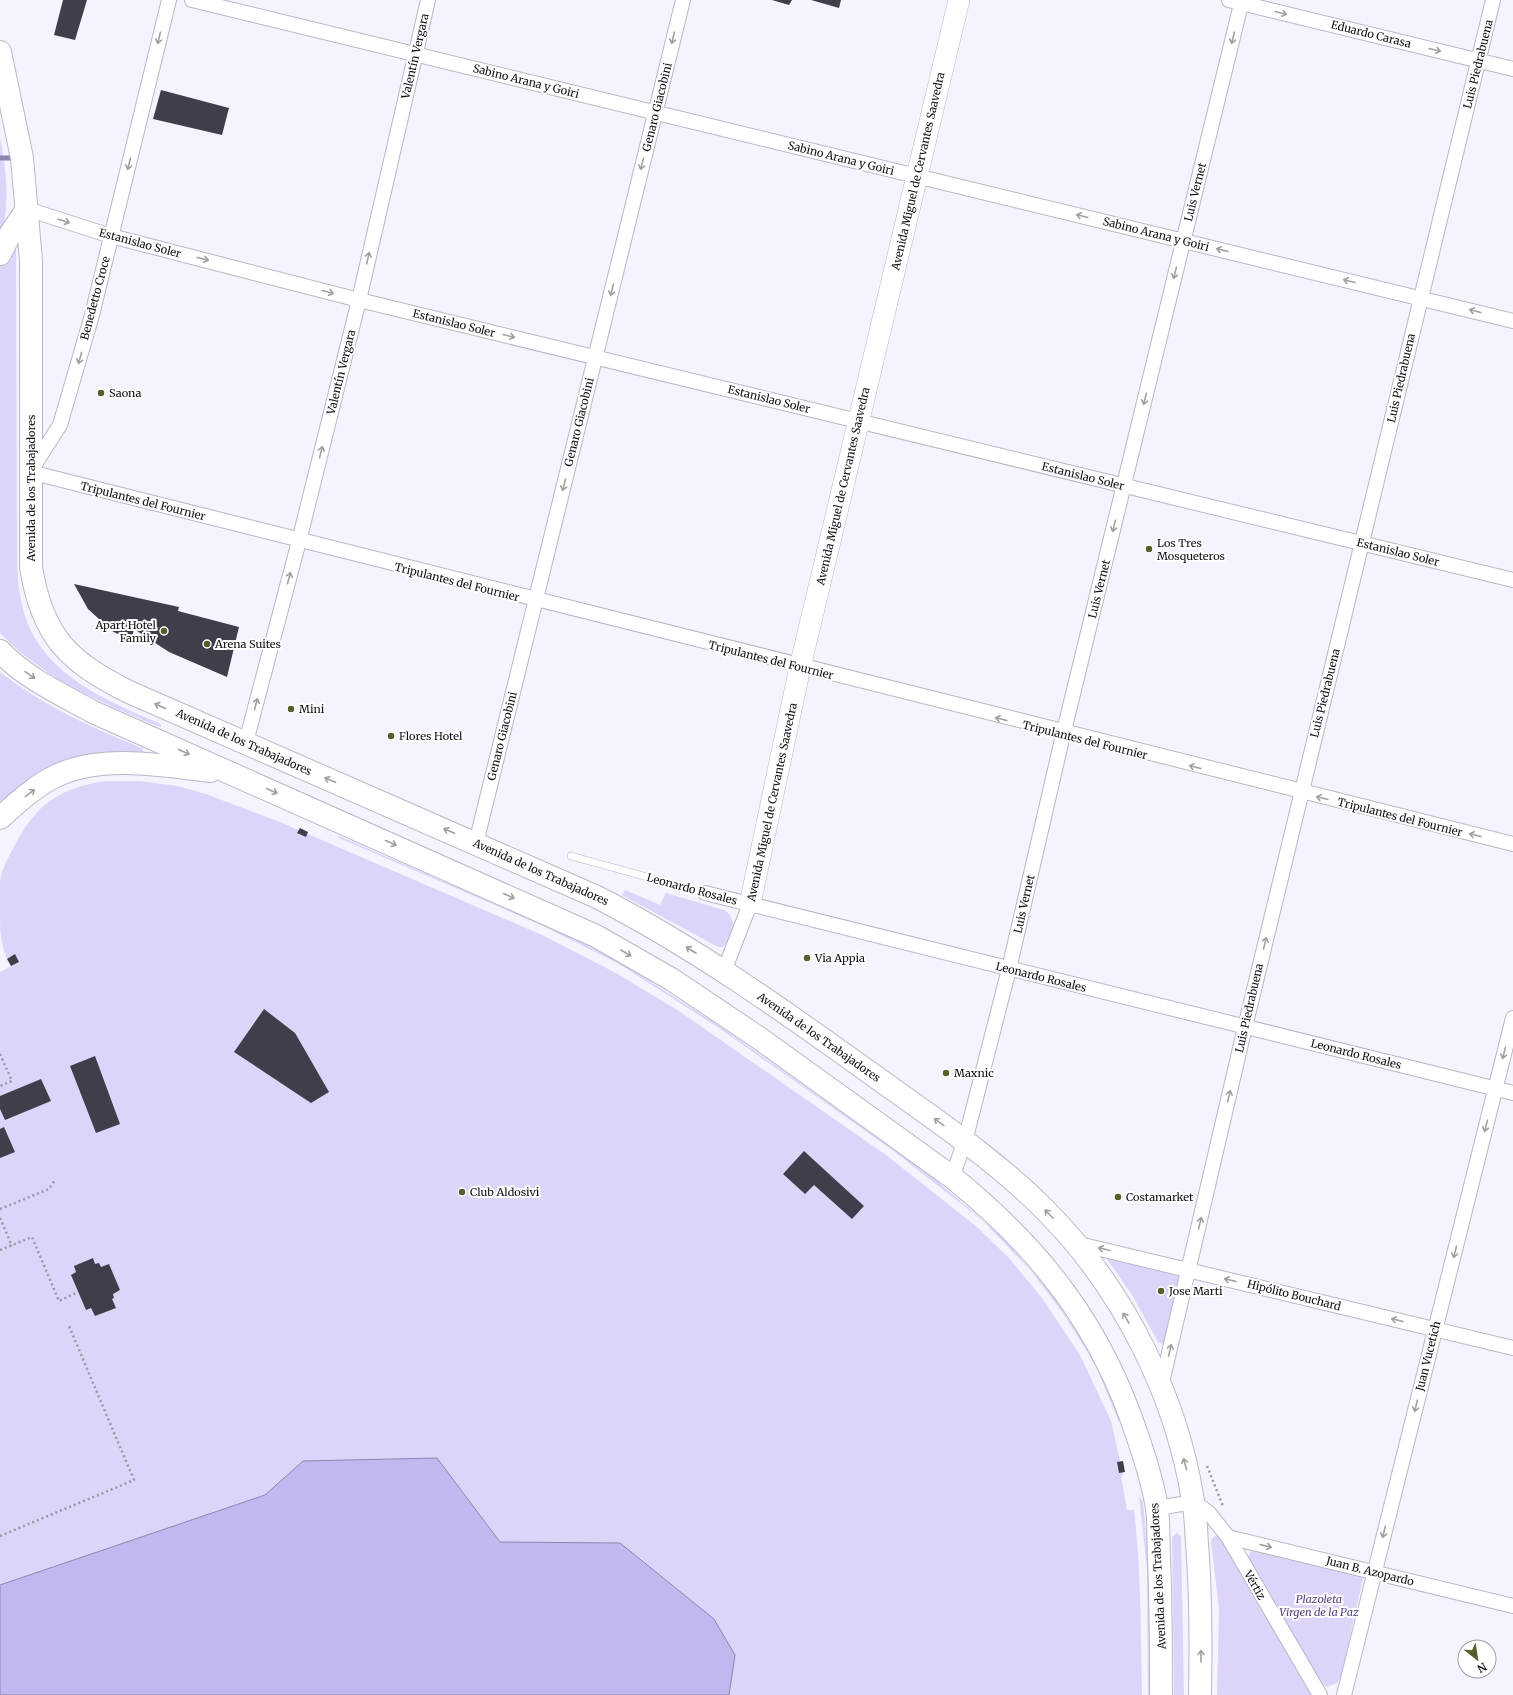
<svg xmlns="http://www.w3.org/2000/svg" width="1513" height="1695" font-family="Merriweather,serif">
<rect width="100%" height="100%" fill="#f5f3fe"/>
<path fill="#dcd4f9" d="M 0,138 C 7,174 10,206 0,242 Z
M 16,236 L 17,565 C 18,583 20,601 26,619 C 47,677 108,701 161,724 L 161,727 C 149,724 138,717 127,713 C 80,693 35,670 0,633 L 0,267 Z
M 0,672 C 42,705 92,728 142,748 L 144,753 C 131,756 113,752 98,753 C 55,758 32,777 0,805 Z
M 105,781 L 140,781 L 177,786 L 206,794 L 280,822 L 542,935 L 616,973 L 679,1011 L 886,1155 L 977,1227 L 1009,1258 L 1042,1298 L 1080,1355 L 1111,1421 L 1120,1461 L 1119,1462 L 1123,1475 L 1121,1476 L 1127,1510 L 1134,1510 C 1141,1571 1141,1633 1142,1695 L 729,1695 L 735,1655 L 714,1619 L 620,1543 L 500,1542 L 437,1458 L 303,1461 L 265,1495 L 0,1585 L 0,972 L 19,962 L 15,955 L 7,959 C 0,939 0,930 0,908 C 0,900 0,890 0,881 C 2,868 9,856 15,845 C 36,804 60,788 105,781 Z
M 339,836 L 565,934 L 621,963 L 721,1027 L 931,1176 L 1001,1236 L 1050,1292 L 1089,1351 L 1099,1370 L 1120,1418 L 1119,1422 L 1098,1371 L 1087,1351 L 1062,1312 L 1031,1271 L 983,1221 L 891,1149 L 719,1028 L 619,964 L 539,924 L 339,838 Z
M 625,890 L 660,905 L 666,893 L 724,910 C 738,918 734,937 723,947 L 718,947 L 622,895 Z
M 1105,1256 L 1181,1277 L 1165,1348 L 1163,1344 L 1158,1342 L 1132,1295 Z
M 1139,1496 L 1143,1502 L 1149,1568 L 1151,1695 L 1148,1695 L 1147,1568 Z
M 1177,1533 L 1181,1536 L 1184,1695 L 1174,1695 L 1172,1537 Z
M 1218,1535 L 1222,1540 L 1311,1695 L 1217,1695 L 1219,1608 L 1211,1542 L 1213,1537 Z
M 1251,1551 L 1363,1578 L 1341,1677 L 1337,1683 L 1327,1687 L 1320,1683 L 1248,1557 Z"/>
<path fill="#c4b7ef" stroke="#8e85ae" d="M 437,1458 L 500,1542 L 620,1543 L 714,1619 L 735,1655 L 729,1695 L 0,1695 L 0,1585 L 265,1495 L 303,1461 Z"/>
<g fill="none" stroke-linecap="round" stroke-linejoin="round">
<path stroke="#8e85ae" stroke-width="5" d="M 0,158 L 17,158"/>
</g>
<path fill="#413e4c" d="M 63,0 L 87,0 L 75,40 L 54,35 Z
M 772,0 L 792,0 L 789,5 Z
M 811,0 L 841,0 L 839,8 Z
M 161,90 L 229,108 L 222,135 L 153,119 Z
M 74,584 L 179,607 L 178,611 L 239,627 L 227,677 L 169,652 L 134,629 L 131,641 L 112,631 L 88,609 Z
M 300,828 L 308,832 L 306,837 L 297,833 Z
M 15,954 L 19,962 L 11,966 L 7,959 Z
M 264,1009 L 295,1033 L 329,1092 L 311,1103 L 234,1052 Z
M 95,1056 L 120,1124 L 96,1133 L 70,1066 Z
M 41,1079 L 51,1101 L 5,1120 L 0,1109 L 0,1096 Z
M 4,1127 L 15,1152 L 0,1158 L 0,1129 Z
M 804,1151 L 864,1206 L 852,1219 L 814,1185 L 805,1194 L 783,1174 Z
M 93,1258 L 95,1264 L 99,1263 L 101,1267 L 109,1264 L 120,1290 L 113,1294 L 114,1298 L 112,1299 L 116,1308 L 95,1316 L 91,1308 L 86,1310 L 71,1275 L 76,1272 L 74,1266 Z
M 1123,1461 L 1125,1472 L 1119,1473 L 1117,1462 Z"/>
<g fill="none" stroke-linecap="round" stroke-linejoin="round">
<g stroke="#bab6c7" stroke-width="8">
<path id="lane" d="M 571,856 L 705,893"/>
</g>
<g stroke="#bab6c7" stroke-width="16">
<path id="street" d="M 169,0 L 92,315 L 60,425 L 30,472 C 524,599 1018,724 1513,844
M 192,0 L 1513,321
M 1229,0 L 1513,69
M 27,209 L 111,236 L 359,300 L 1513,580
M 246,742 L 299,541 L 359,300 L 428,0
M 476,843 L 683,0
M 705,893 L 1513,1093
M 724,971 L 750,904
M 952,1177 L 965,1141 L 1009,969 L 1063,735 L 1242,0
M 1075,1243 L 1513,1348
M 1161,1387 L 1245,1027 L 1493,0
M 1157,1508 L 1194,1502 L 1209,1513 L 1228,1537 L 1320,1695
M 1228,1537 L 1513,1606
M 1344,1695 L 1513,1018"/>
</g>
<g stroke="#bab6c7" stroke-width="22">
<path id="secondary" d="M 750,904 L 800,667 L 959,0"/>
</g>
<g stroke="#bab6c7" stroke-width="24">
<path id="primary" d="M 0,52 L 22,158 L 31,261 L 31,567 C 42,637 69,662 129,692 L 597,897 C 694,947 784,1011 873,1075 C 934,1119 998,1161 1050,1215 C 1124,1291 1177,1397 1193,1501 C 1196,1515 1196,1530 1197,1544 C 1201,1594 1201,1644 1200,1695
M 0,254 L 9,236 L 27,209
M 0,651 C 25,678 61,694 93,712 L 596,936 L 671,979 L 759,1038 L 952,1177 C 1041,1249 1101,1326 1137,1435 C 1145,1458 1153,1484 1157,1508 C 1159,1525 1158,1542 1159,1559 C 1161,1605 1161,1650 1161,1695
M 0,818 C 17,803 35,786 56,776 C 100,754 163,765 210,771"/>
</g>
<path stroke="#9a98a1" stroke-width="2.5" stroke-dasharray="2 3" stroke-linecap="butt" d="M 0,1054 L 12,1081 L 0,1086
M 0,1209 L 49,1189 L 54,1181
M 0,1218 L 12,1246
M 0,1250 L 32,1237 L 59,1301 L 78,1292
M 1201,1292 L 1213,1295
M 1207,1466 L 1223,1506
M 0,1536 L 134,1480 L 69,1326"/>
<use href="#lane" stroke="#fff" stroke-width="7"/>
<use href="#street" stroke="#fff" stroke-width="14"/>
<use href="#secondary" stroke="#fff" stroke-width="21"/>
<use href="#primary" stroke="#fff" stroke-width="22"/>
</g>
<defs><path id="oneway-shaft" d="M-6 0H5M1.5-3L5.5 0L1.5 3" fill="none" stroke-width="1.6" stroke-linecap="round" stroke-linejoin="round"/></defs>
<g stroke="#a09fa1">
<use href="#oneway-shaft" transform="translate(1281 13) rotate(14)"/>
<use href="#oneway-shaft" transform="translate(159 38) rotate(104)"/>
<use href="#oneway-shaft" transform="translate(673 38) rotate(104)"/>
<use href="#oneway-shaft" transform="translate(1233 38) rotate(104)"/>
<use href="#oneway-shaft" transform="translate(1435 50) rotate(14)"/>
<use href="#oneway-shaft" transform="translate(129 164) rotate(104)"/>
<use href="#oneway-shaft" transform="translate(642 164) rotate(104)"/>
<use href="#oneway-shaft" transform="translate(1082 216) rotate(-166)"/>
<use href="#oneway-shaft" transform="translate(64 221) rotate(18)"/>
<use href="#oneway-shaft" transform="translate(1222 250) rotate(-166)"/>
<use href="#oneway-shaft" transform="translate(368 258) rotate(-77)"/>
<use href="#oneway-shaft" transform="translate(203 259) rotate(14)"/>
<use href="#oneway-shaft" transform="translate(1175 273) rotate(104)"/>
<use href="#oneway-shaft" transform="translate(1349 281) rotate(-166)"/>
<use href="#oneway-shaft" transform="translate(612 290) rotate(104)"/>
<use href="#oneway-shaft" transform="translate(328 292) rotate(14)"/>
<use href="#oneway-shaft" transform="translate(1475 311) rotate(-166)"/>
<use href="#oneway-shaft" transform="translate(509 336) rotate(14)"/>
<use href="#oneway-shaft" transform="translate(80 358) rotate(106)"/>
<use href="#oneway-shaft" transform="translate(1145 399) rotate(104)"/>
<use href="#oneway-shaft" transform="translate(321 452) rotate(-76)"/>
<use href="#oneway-shaft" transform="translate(564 485) rotate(104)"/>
<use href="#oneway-shaft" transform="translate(1114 526) rotate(104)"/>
<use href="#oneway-shaft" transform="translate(289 578) rotate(-75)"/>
<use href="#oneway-shaft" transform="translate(30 675) rotate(35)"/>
<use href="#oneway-shaft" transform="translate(256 704) rotate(-75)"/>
<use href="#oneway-shaft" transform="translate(160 706) rotate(-156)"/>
<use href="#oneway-shaft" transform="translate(1001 719) rotate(-166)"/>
<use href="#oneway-shaft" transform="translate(184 752) rotate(24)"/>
<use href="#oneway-shaft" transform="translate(1195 767) rotate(-166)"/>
<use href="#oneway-shaft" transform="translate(330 780) rotate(-157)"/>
<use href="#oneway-shaft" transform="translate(272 791) rotate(24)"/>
<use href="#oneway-shaft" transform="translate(30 793) rotate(-37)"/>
<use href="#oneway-shaft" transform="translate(1322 798) rotate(-166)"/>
<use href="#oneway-shaft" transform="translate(449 831) rotate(-157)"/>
<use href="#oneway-shaft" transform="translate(1475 835) rotate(-166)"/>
<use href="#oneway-shaft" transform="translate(391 843) rotate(24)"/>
<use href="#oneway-shaft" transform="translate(509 896) rotate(24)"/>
<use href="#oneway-shaft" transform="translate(1265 943) rotate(-76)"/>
<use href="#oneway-shaft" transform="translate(691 950) rotate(-147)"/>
<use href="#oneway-shaft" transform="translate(626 953) rotate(30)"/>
<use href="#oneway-shaft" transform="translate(1504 1053) rotate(104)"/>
<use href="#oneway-shaft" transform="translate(1229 1096) rotate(-77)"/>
<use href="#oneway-shaft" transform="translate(939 1122) rotate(-144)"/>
<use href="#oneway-shaft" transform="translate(1486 1126) rotate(104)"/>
<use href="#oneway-shaft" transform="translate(1049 1214) rotate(-135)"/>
<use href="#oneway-shaft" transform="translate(1200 1223) rotate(-77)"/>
<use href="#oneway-shaft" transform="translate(1104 1249) rotate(-166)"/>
<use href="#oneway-shaft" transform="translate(1455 1252) rotate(104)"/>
<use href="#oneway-shaft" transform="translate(1230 1280) rotate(-166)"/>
<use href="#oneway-shaft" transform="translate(1126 1318) rotate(-119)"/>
<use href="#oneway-shaft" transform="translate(1397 1320) rotate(-166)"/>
<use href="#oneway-shaft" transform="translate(1170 1350) rotate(-77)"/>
<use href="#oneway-shaft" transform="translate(1416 1406) rotate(104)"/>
<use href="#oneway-shaft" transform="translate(1185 1464) rotate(-105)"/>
<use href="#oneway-shaft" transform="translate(1384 1532) rotate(104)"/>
<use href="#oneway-shaft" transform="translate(1266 1546) rotate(13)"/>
<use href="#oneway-shaft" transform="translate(1201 1656) rotate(-90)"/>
</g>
<g fill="#575d2b" stroke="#fff" stroke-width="1.5">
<circle cx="101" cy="393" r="4"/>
<circle cx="1149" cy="549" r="4"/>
<circle cx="164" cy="631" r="4"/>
<circle cx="207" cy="644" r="4"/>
<circle cx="291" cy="709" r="4"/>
<circle cx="391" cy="736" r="4"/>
<circle cx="807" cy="958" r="4"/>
<circle cx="946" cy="1073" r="4"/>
<circle cx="462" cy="1192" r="4"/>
<circle cx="1118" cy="1197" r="4"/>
<circle cx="1161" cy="1291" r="4"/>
</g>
<g text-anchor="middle" stroke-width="4" stroke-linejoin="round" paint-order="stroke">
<g font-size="11" fill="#110f15" stroke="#fff">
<text transform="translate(1371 34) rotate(14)" y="4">Eduardo Carasa</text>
<text transform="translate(415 56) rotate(-77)" y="4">Valentín Vergara</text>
<text transform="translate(1478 64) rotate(-76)" y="4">Luis Piedrabuena</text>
<text transform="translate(526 81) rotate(14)" y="4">Sabino Arana y Goiri</text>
<text transform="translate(657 107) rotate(-76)" y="4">Genaro Giacobini</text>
<text transform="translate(841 158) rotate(14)" y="4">Sabino Arana y Goiri</text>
<text transform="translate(918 171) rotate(-77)" y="4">Avenida Miguel de Cervantes Saavedra</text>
<text transform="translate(1195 192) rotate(-76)" y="4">Luis Vernet</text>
<text transform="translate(1156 234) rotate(14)" y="4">Sabino Arana y Goiri</text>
<text transform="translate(140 243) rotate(15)" y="4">Estanislao Soler</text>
<text transform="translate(95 298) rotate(-75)" y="4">Benedetto Croce</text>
<text transform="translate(454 323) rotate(14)" y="4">Estanislao Soler</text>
<text transform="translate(341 372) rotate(-76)" y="4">Valentín Vergara</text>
<text transform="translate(1401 378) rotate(-77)" y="4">Luis Piedrabuena</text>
<text transform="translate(769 399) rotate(14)" y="4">Estanislao Soler</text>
<text transform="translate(579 422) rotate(-76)" y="4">Genaro Giacobini</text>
<text transform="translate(1083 476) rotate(14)" y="4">Estanislao Soler</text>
<text transform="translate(843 486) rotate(-77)" y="4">Avenida Miguel de Cervantes Saavedra</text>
<text transform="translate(31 488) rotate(-90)" y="4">Avenida de los Trabajadores</text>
<text transform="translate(143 501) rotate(14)" y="4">Tripulantes del Fournier</text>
<text transform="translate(1398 552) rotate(14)" y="4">Estanislao Soler</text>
<text transform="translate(457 582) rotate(14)" y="4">Tripulantes del Fournier</text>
<text transform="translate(1099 589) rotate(-76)" y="4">Luis Vernet</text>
<text transform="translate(771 660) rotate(14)" y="4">Tripulantes del Fournier</text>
<text transform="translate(1325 693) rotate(-76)" y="4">Luis Piedrabuena</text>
<text transform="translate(502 736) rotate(-76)" y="4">Genaro Giacobini</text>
<text transform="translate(1085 740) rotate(14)" y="4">Tripulantes del Fournier</text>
<text transform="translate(244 742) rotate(24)" y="4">Avenida de los Trabajadores</text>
<text transform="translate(772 802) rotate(-78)" y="4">Avenida Miguel de Cervantes Saavedra</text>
<text transform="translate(1400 817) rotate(14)" y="4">Tripulantes del Fournier</text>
<text transform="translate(541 872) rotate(24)" y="4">Avenida de los Trabajadores</text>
<text transform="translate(692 889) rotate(15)" y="4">Leonardo Rosales</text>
<text transform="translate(1024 904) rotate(-77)" y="4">Luis Vernet</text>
<text transform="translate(1041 977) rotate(14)" y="4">Leonardo Rosales</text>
<text transform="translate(1249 1008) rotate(-77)" y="4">Luis Piedrabuena</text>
<text transform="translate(819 1037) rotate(35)" y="4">Avenida de los Trabajadores</text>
<text transform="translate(1356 1054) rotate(14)" y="4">Leonardo Rosales</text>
<text transform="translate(1294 1295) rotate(14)" y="4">Hipólito Bouchard</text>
<text transform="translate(1428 1356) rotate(-76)" y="4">Juan Vucetich</text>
<text transform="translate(1370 1571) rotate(14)" y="4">Juan B. Azopardo</text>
<text transform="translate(1158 1576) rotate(-93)" y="4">Avenida de los Trabajadores</text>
<text transform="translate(1255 1585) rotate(60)" y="4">Vértiz</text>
</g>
<g font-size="11" fill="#110f15" stroke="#fff" text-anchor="start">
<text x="109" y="397">Saona</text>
<text x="1157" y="547">Los Tres<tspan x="1157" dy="13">Mosqueteros</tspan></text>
<text x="156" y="629" text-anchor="end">Apart Hotel<tspan x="156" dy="13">Family</tspan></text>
<text x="215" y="648">Arena Suites</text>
<text x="299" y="713">Mini</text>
<text x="399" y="740">Flores Hotel</text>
<text x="815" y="962">Via Appia</text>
<text x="954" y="1077">Maxnic</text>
<text x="470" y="1196">Club Aldosivi</text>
<text x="1126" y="1201">Costamarket</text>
<text x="1169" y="1295">Jose Marti</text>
</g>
<g font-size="11" font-style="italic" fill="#523e81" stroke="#fff">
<text x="1319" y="1603">Plazoleta<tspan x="1319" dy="13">Virgen de la Paz</tspan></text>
</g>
</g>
<g transform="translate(1477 1659) rotate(150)"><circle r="19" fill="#ffffff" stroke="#a09fa1"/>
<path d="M0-3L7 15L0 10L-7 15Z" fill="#575d2b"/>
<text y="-6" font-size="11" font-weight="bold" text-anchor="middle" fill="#110f15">N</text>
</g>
</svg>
